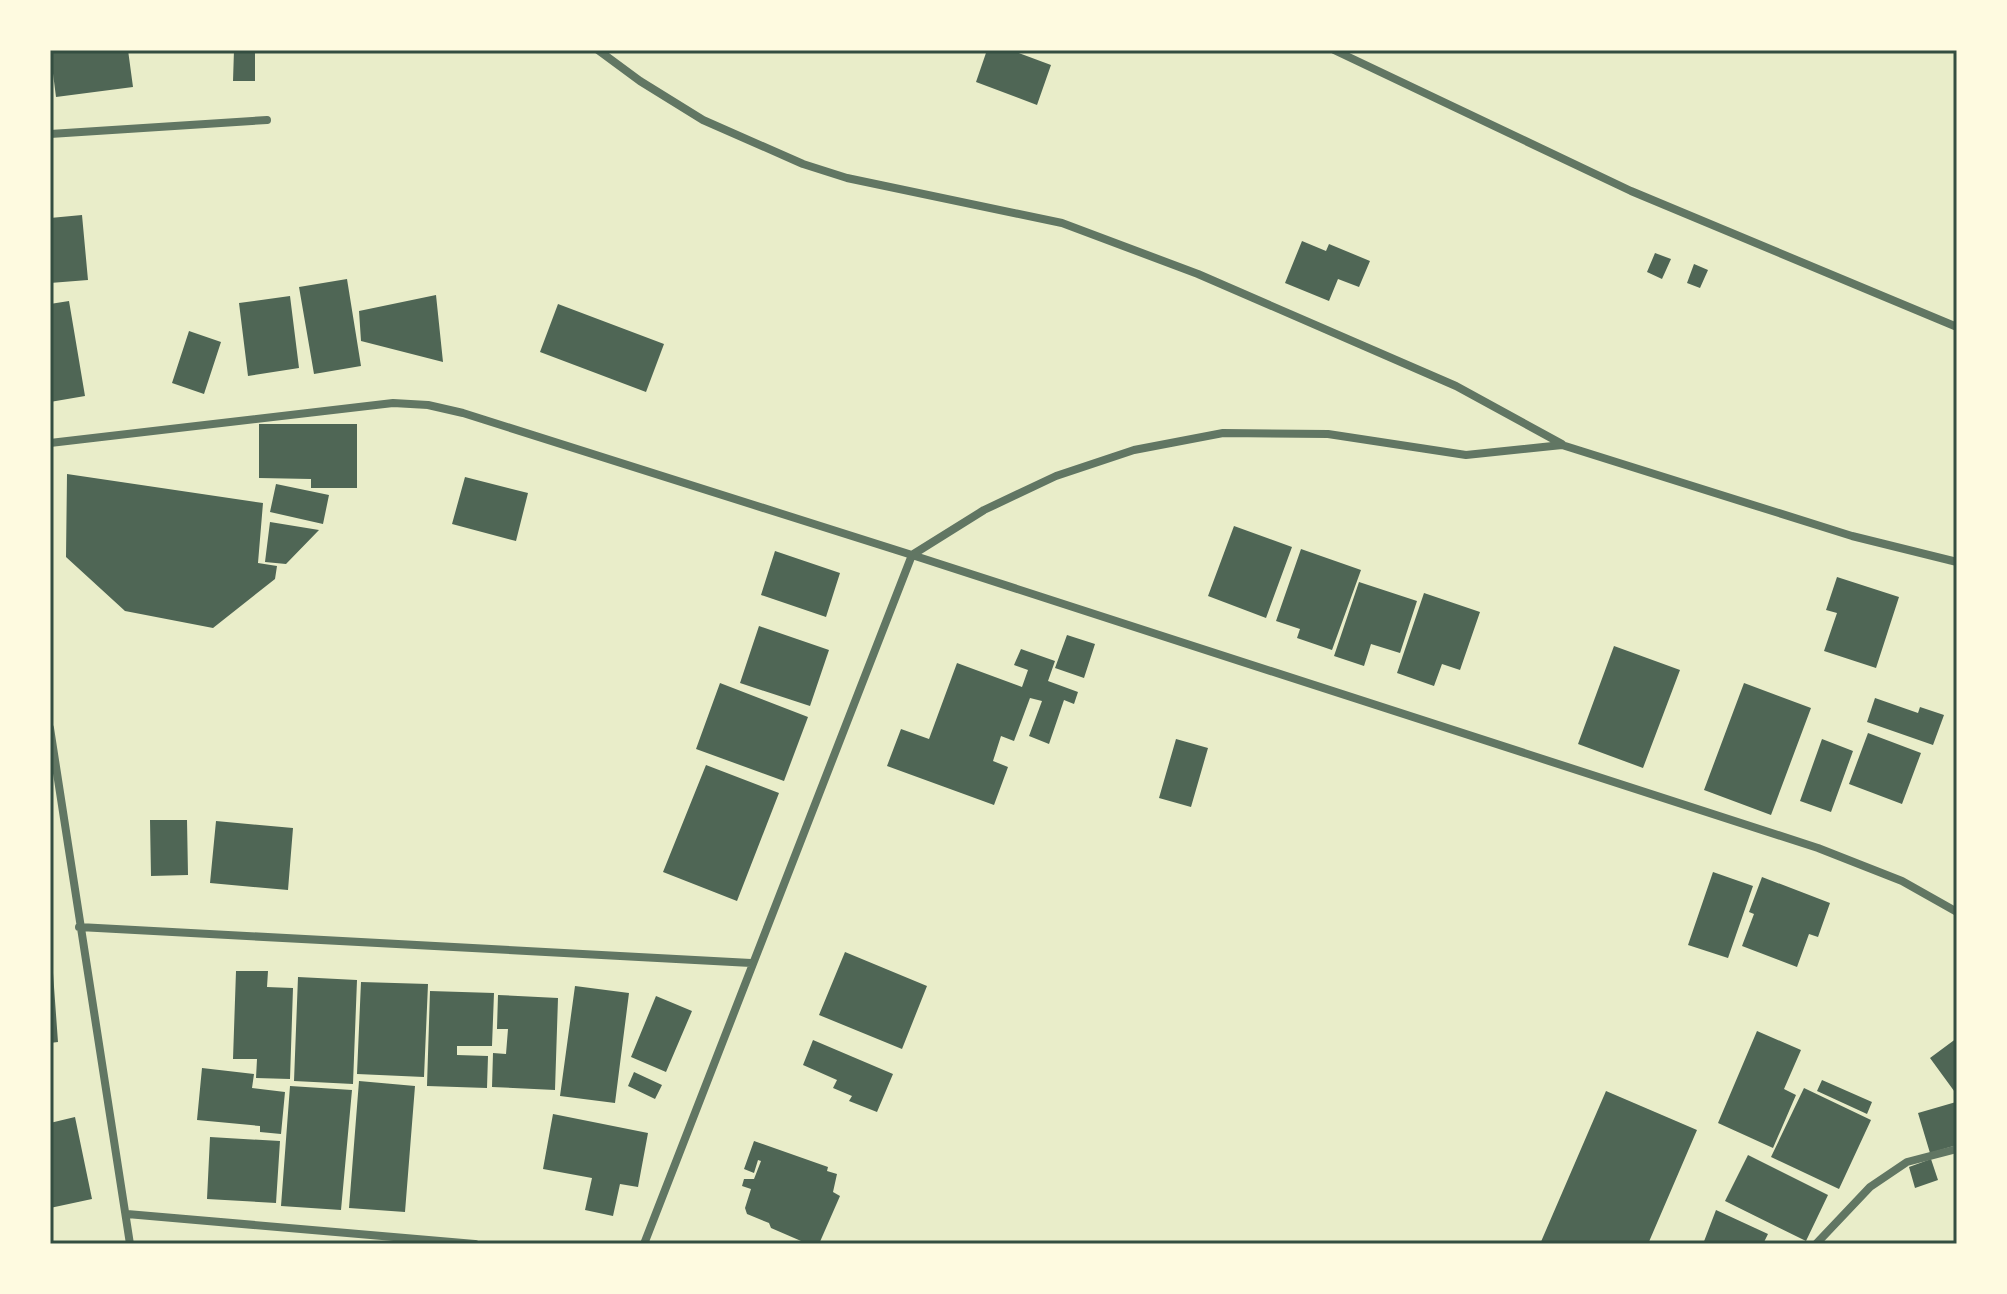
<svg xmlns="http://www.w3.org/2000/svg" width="2007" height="1294" font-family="Poppins,sans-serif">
<rect width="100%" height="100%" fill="#e9edc9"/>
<path fill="#4f6655" d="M 50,50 L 128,50 L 133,87 L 56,97 Z
M 234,50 L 255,50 L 255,81 L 233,81 Z
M 987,50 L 1011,50 L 1051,65 L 1037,105 L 976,82 Z
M 82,215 L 88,280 L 50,283 L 50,218 Z
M 1302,241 L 1326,251 L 1329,244 L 1370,261 L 1359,287 L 1338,279 L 1329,301 L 1285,283 Z
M 1655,253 L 1671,259 L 1662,279 L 1647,272 Z
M 1694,264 L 1708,270 L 1700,288 L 1687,283 Z
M 347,279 L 361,366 L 314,374 L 299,287 Z
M 436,295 L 443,362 L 361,341 L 359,311 Z
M 290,296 L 299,368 L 248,376 L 239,303 Z
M 69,301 L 85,396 L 50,402 L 50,304 Z
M 558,304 L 664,344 L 646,392 L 540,352 Z
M 189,331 L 221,342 L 204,394 L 172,383 Z
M 259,424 L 357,424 L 357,488 L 311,488 L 311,479 L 259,478 Z
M 67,474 L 263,503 L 258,563 L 277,566 L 275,579 L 213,628 L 125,611 L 66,557 Z
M 465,477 L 528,493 L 516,541 L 452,524 Z
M 276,484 L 329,495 L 323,524 L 270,512 Z
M 270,522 L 319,530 L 286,564 L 265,562 Z
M 1234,526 L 1292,547 L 1266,618 L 1208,596 Z
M 1301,549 L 1361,570 L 1332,650 L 1297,638 L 1300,629 L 1276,621 Z
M 775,551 L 840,573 L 826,617 L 761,595 Z
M 1837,577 L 1899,597 L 1876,668 L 1824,651 L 1837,613 L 1826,610 Z
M 1359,582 L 1417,601 L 1400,653 L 1371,644 L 1364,666 L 1334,656 Z
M 1424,593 L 1480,612 L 1460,670 L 1442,664 L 1434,686 L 1397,673 Z
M 759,626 L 829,650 L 810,706 L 740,683 Z
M 1067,635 L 1095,644 L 1084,678 L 1055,668 Z
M 1614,646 L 1680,670 L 1643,768 L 1578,744 Z
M 1021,649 L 1055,661 L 1048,681 L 1078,692 L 1074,704 L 1064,700 L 1049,744 L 1029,736 L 1042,701 L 1030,698 L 1014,741 L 1001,736 L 993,761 L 1008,767 L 994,805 L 887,766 L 901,729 L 929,739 L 957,663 L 1022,687 L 1028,670 L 1014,665 Z
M 720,683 L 808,717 L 784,781 L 696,749 Z
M 1744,683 L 1811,708 L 1771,815 L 1704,790 Z
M 1875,698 L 1918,713 L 1920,707 L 1944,715 L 1933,745 L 1867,722 Z
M 1868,733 L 1921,753 L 1902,804 L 1849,784 Z
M 1176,739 L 1208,748 L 1191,807 L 1159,798 Z
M 1822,739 L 1853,751 L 1831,812 L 1800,801 Z
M 706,765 L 779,793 L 737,901 L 663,872 Z
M 150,820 L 187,820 L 188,875 L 151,876 Z
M 216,821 L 293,828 L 288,890 L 210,883 Z
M 1713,872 L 1753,886 L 1728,958 L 1688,945 Z
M 1762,877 L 1830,903 L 1818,937 L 1809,934 L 1797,967 L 1742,946 L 1754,914 L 1749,912 Z
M 845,952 L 927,986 L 902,1049 L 819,1015 Z
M 236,971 L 268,971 L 267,987 L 293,988 L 290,1079 L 256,1078 L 257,1059 L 233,1059 Z
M 50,973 L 53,973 L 58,1042 L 50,1043 Z
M 298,977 L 357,980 L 353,1084 L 294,1081 Z
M 361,982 L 428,984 L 424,1077 L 357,1074 Z
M 575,986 L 629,993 L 615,1103 L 560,1096 Z
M 430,991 L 494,993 L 492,1046 L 457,1046 L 457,1055 L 488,1056 L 487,1088 L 427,1086 Z
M 498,995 L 558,998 L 555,1090 L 492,1087 L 493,1053 L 506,1054 L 508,1029 L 497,1029 Z
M 656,996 L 692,1011 L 666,1072 L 631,1057 Z
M 1757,1031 L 1801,1050 L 1784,1089 L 1796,1095 L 1773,1148 L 1718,1123 Z
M 1957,1038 L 1957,1095 L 1930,1058 Z
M 813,1040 L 893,1074 L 877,1112 L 849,1101 L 852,1096 L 833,1088 L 837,1080 L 803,1065 Z
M 202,1068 L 254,1074 L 252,1088 L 285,1092 L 281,1134 L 260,1132 L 260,1126 L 197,1120 Z
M 634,1072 L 662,1085 L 655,1099 L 628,1086 Z
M 1822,1080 L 1872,1102 L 1867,1114 L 1817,1091 Z
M 359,1081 L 415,1086 L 405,1212 L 349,1208 Z
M 290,1086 L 352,1090 L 341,1210 L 281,1206 Z
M 1804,1088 L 1871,1120 L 1839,1189 L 1771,1157 Z
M 1606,1091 L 1697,1130 L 1648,1244 L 1540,1244 Z
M 1956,1102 L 1957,1145 L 1930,1153 L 1918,1113 Z
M 553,1114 L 648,1133 L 638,1187 L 620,1184 L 613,1216 L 585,1210 L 592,1178 L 543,1169 Z
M 75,1117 L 92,1199 L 50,1208 L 50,1123 Z
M 210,1137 L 280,1141 L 276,1203 L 207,1199 Z
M 754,1141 L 828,1167 L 827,1171 L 837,1174 L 833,1192 L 840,1196 L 819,1244 L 808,1244 L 771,1228 L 769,1223 L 747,1214 L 745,1208 L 751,1189 L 742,1186 L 744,1179 L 754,1179 L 761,1161 L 758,1160 L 754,1173 L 744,1169 Z
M 1748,1155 L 1828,1195 L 1806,1241 L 1725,1201 Z
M 1931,1159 L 1938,1180 L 1915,1188 L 1909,1167 Z
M 1716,1210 L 1768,1234 L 1763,1244 L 1703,1244 Z"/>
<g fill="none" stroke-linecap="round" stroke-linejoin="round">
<path stroke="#617663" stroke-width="8" d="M 598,50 L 640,81 L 703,120 L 803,164 L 847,178 L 1062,223 L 1198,274 L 1456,386 L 1562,444
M 1334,50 L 1631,191 L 1957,327
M 50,134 L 267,120
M 50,443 L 393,403 L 428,405 L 463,413 L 912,555 L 1818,848 L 1902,881 L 1957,912
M 50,728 L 130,1244
M 79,927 L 751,963
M 127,1214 L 475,1244
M 644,1244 L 912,555 L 984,510 L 1056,476 L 1134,450 L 1223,433 L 1328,434 L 1466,455 L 1562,445 L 1852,536 L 1957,562
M 1816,1244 L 1870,1187 L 1907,1162 L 1957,1149"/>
</g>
<rect width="2007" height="1294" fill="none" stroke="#fefae0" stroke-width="104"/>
<rect x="52" y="52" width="1903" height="1190" fill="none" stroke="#344e41" stroke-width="3"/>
</svg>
